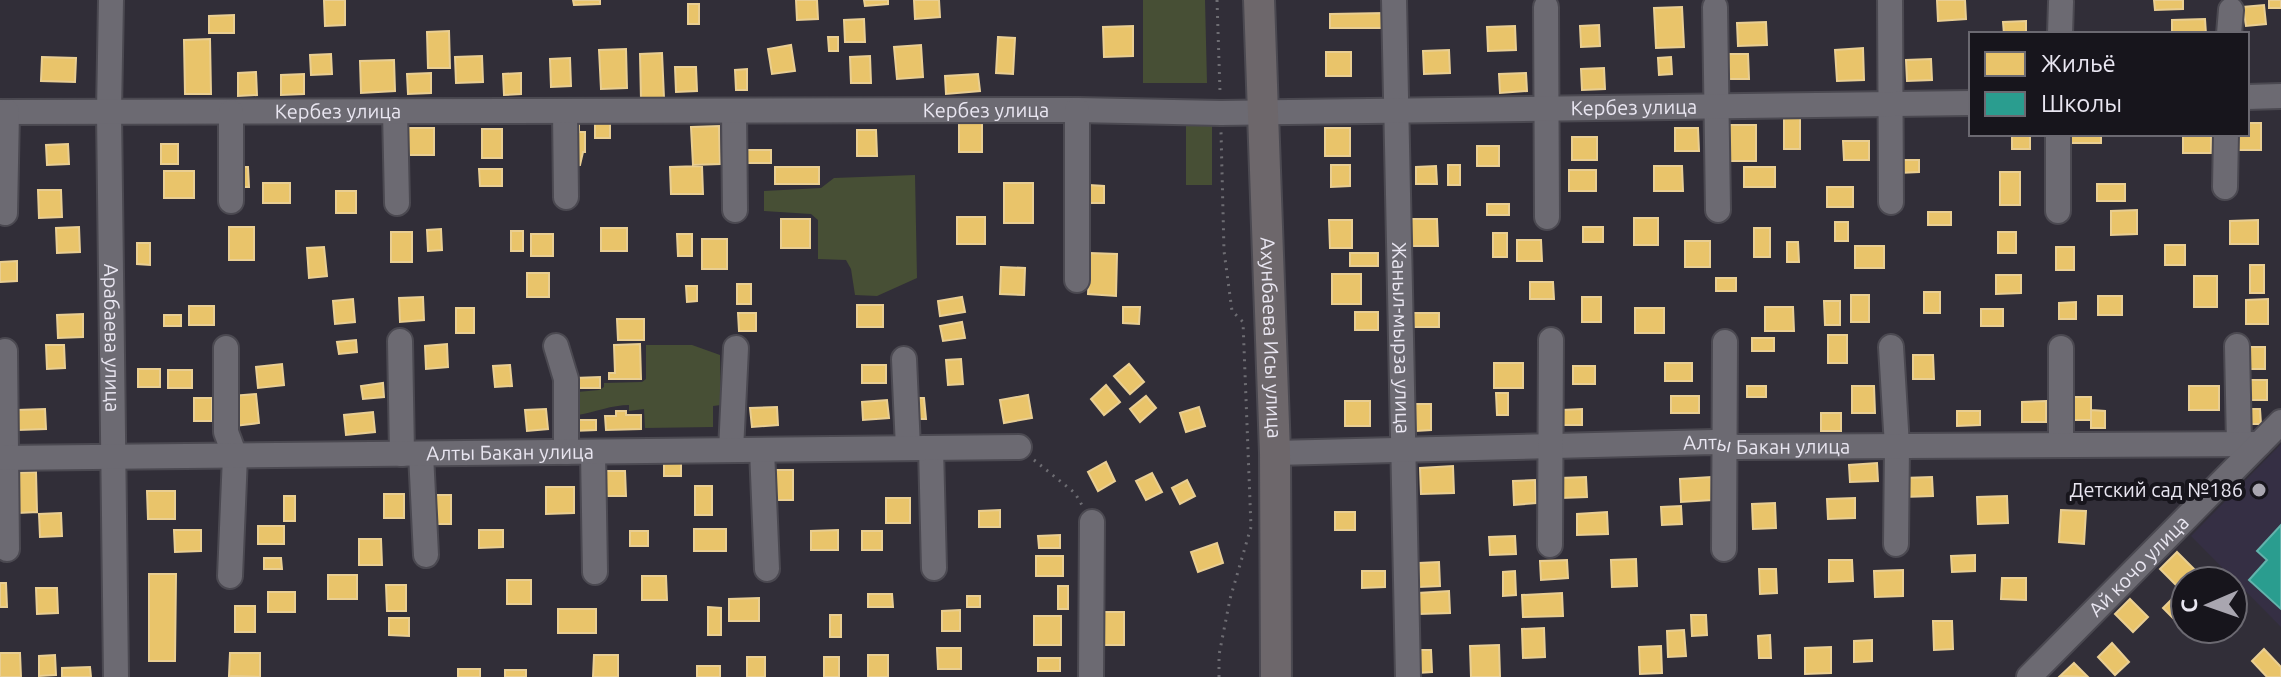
<svg xmlns="http://www.w3.org/2000/svg" width="2281" height="677" font-family="Ubuntu,sans-serif">
<rect width="100%" height="100%" fill="#312e38"/>
<path fill="#352f44" d="M 2281,444 L 2281,627 L 2191,536 Z"/>
<path fill="#474f35" d="M 1143,0 L 1205,0 L 1207,83 L 1143,83 Z
M 1186,123 L 1212,123 L 1212,185 L 1186,185 Z
M 915,175 L 917,278 L 877,296 L 855,295 L 851,269 L 846,260 L 818,259 L 818,220 L 811,214 L 764,211 L 764,191 L 821,188 L 834,178 Z
M 646,345 L 692,345 L 720,355 L 721,405 L 713,406 L 713,427 L 645,428 L 644,409 L 629,411 L 629,405 C 612,405 595,412 578,415 L 577,392 L 599,390 L 604,387 L 604,383 L 642,382 L 646,379 Z"/>
<path fill="#e9c46a" stroke="#e9ce92" stroke-width="2" d="M 324,0 L 345,0 L 345,25 L 325,26 Z
M 573,0 L 600,0 L 600,4 L 574,5 Z
M 796,0 L 817,0 L 818,19 L 797,20 Z
M 864,0 L 888,0 L 888,4 L 865,6 Z
M 914,0 L 939,0 L 940,17 L 915,19 Z
M 1937,0 L 1965,0 L 1966,19 L 1938,21 Z
M 2154,0 L 2183,0 L 2183,9 L 2155,10 Z
M 2269,0 L 2281,0 L 2281,8 L 2269,8 Z
M 688,4 L 699,4 L 699,24 L 688,24 Z
M 2264,5 L 2266,24 L 2246,26 L 2243,7 Z
M 1682,7 L 1684,47 L 1656,48 L 1654,8 Z
M 1385,13 L 1385,28 L 1330,28 L 1330,14 Z
M 234,15 L 234,33 L 209,33 L 209,16 Z
M 864,19 L 865,42 L 845,42 L 844,20 Z
M 2205,19 L 2206,34 L 2172,34 L 2172,20 Z
M 2026,21 L 2026,34 L 2004,34 L 2003,22 Z
M 1766,22 L 1767,45 L 1738,46 L 1737,23 Z
M 1599,25 L 1600,46 L 1581,47 L 1580,26 Z
M 1133,26 L 1133,56 L 1104,57 L 1103,27 Z
M 1515,26 L 1516,50 L 1488,51 L 1487,27 Z
M 449,31 L 450,68 L 428,68 L 427,32 Z
M 828,37 L 838,37 L 838,51 L 829,51 Z
M 998,37 L 1015,38 L 1013,74 L 996,73 Z
M 210,39 L 211,94 L 185,94 L 184,40 Z
M 791,45 L 795,71 L 772,74 L 768,49 Z
M 921,45 L 923,77 L 897,79 L 894,47 Z
M 1863,48 L 1864,80 L 1837,81 L 1835,50 Z
M 626,49 L 627,88 L 601,89 L 599,50 Z
M 1449,50 L 1450,73 L 1424,74 L 1423,51 Z
M 1326,52 L 1351,52 L 1351,76 L 1326,76 Z
M 662,53 L 664,98 L 641,99 L 640,54 Z
M 331,54 L 332,74 L 311,75 L 310,55 Z
M 1728,54 L 1748,54 L 1749,79 L 1729,79 Z
M 482,56 L 483,82 L 456,83 L 455,57 Z
M 870,56 L 871,83 L 851,83 L 850,57 Z
M 42,57 L 76,58 L 75,82 L 41,81 Z
M 1671,57 L 1672,74 L 1659,75 L 1658,58 Z
M 570,58 L 571,86 L 551,87 L 550,59 Z
M 1931,59 L 1932,80 L 1907,81 L 1906,60 Z
M 394,60 L 395,91 L 361,93 L 360,61 Z
M 675,67 L 696,67 L 697,91 L 676,92 Z
M 1604,68 L 1605,89 L 1582,90 L 1581,69 Z
M 747,69 L 747,90 L 736,90 L 735,70 Z
M 256,72 L 257,95 L 238,96 L 238,73 Z
M 431,73 L 431,93 L 408,94 L 407,74 Z
M 521,73 L 521,94 L 504,95 L 503,74 Z
M 1526,73 L 1527,91 L 1500,93 L 1499,74 Z
M 304,74 L 304,94 L 281,95 L 281,75 Z
M 978,74 L 980,91 L 946,94 L 945,76 Z
M 1784,118 L 1800,118 L 1800,149 L 1784,149 Z
M 568,120 L 579,120 L 579,132 L 585,132 L 585,152 L 583,152 L 580,165 L 569,166 Z
M 595,122 L 610,122 L 610,138 L 595,138 Z
M 959,123 L 982,123 L 982,152 L 959,152 Z
M 2247,123 L 2261,123 L 2261,150 L 2232,150 L 2232,134 L 2247,134 Z
M 1728,125 L 1756,125 L 1756,161 L 1728,161 Z
M 719,126 L 720,164 L 693,165 L 691,127 Z
M 405,128 L 434,128 L 434,155 L 404,155 Z
M 1325,128 L 1350,128 L 1350,156 L 1325,156 Z
M 1675,128 L 1698,128 L 1699,151 L 1675,151 Z
M 482,129 L 502,129 L 502,158 L 482,158 Z
M 857,130 L 876,130 L 877,156 L 857,156 Z
M 2012,134 L 2030,134 L 2030,149 L 2012,149 Z
M 2071,134 L 2101,134 L 2101,143 L 2071,143 Z
M 2183,134 L 2211,134 L 2211,153 L 2183,153 Z
M 1572,137 L 1597,137 L 1597,160 L 1572,160 Z
M 1843,141 L 1869,141 L 1869,160 L 1844,160 Z
M 68,144 L 69,164 L 47,165 L 46,145 Z
M 161,144 L 178,144 L 178,164 L 161,164 Z
M 1477,146 L 1499,146 L 1499,166 L 1477,166 Z
M 744,150 L 771,150 L 771,163 L 744,163 Z
M 1899,160 L 1919,160 L 1919,172 L 1899,173 Z
M 1331,165 L 1350,165 L 1350,186 L 1331,187 Z
M 1448,165 L 1460,165 L 1460,185 L 1448,185 Z
M 702,166 L 703,194 L 671,194 L 670,167 Z
M 1436,166 L 1437,184 L 1416,184 L 1416,167 Z
M 1654,166 L 1682,166 L 1683,191 L 1654,191 Z
M 239,167 L 248,167 L 249,187 L 239,187 Z
M 775,167 L 819,167 L 819,184 L 775,184 Z
M 1744,167 L 1775,167 L 1775,187 L 1744,187 Z
M 479,169 L 502,169 L 502,186 L 480,186 Z
M 1569,170 L 1596,170 L 1596,191 L 1569,191 Z
M 164,171 L 194,171 L 194,198 L 164,198 Z
M 2000,172 L 2020,172 L 2020,205 L 2000,205 Z
M 263,183 L 290,183 L 290,203 L 263,203 Z
M 1004,183 L 1033,183 L 1033,223 L 1004,223 Z
M 2097,184 L 2125,184 L 2125,201 L 2097,201 Z
M 1089,185 L 1104,186 L 1104,203 L 1088,203 Z
M 1827,187 L 1853,187 L 1853,207 L 1827,207 Z
M 38,190 L 61,190 L 62,217 L 39,218 Z
M 336,191 L 356,191 L 356,213 L 336,213 Z
M 1487,204 L 1509,204 L 1509,215 L 1487,215 Z
M 2137,210 L 2137,234 L 2111,235 L 2111,211 Z
M 1928,212 L 1951,212 L 1951,225 L 1928,225 Z
M 957,217 L 985,217 L 985,244 L 957,244 Z
M 1634,218 L 1658,218 L 1658,245 L 1634,245 Z
M 781,219 L 810,219 L 810,248 L 781,248 Z
M 1409,219 L 1437,219 L 1438,246 L 1409,246 Z
M 1329,220 L 1352,220 L 1352,248 L 1330,248 Z
M 2258,220 L 2258,244 L 2230,244 L 2230,221 Z
M 1835,222 L 1848,222 L 1848,241 L 1835,241 Z
M 79,227 L 80,252 L 57,253 L 56,228 Z
M 229,227 L 254,227 L 254,260 L 229,260 Z
M 1583,227 L 1603,227 L 1603,242 L 1583,242 Z
M 601,228 L 627,228 L 627,251 L 601,251 Z
M 1754,228 L 1770,228 L 1770,257 L 1754,257 Z
M 441,229 L 442,250 L 428,251 L 427,230 Z
M 511,231 L 523,231 L 523,251 L 511,251 Z
M 391,232 L 412,232 L 412,262 L 391,262 Z
M 1998,232 L 2016,232 L 2016,253 L 1998,253 Z
M 1493,233 L 1507,233 L 1507,257 L 1493,257 Z
M 531,234 L 553,234 L 553,256 L 531,256 Z
M 677,234 L 692,234 L 692,256 L 678,256 Z
M 702,239 L 727,239 L 727,269 L 702,269 Z
M 1517,240 L 1541,240 L 1542,261 L 1517,261 Z
M 1685,241 L 1710,241 L 1710,267 L 1685,267 Z
M 1787,242 L 1798,242 L 1799,262 L 1787,262 Z
M 137,243 L 150,243 L 150,265 L 137,264 Z
M 2165,245 L 2185,245 L 2185,265 L 2165,265 Z
M 1855,246 L 1884,246 L 1884,268 L 1855,268 Z
M 324,247 L 327,276 L 309,278 L 307,248 Z
M 2056,247 L 2074,247 L 2074,270 L 2056,270 Z
M 1090,253 L 1117,254 L 1116,296 L 1088,294 Z
M 1350,253 L 1378,253 L 1378,266 L 1350,266 Z
M 17,261 L 17,281 L 0,282 L 0,262 Z
M 2250,265 L 2264,265 L 2264,293 L 2250,293 Z
M 1001,267 L 1025,268 L 1024,295 L 1000,294 Z
M 527,273 L 549,273 L 549,297 L 527,297 Z
M 1332,274 L 1361,274 L 1361,304 L 1332,304 Z
M 1996,275 L 2021,275 L 2021,293 L 1996,294 Z
M 2194,276 L 2217,276 L 2217,307 L 2194,307 Z
M 1716,278 L 1736,278 L 1736,291 L 1716,291 Z
M 1530,282 L 1553,282 L 1554,299 L 1530,299 Z
M 737,284 L 751,284 L 751,304 L 737,304 Z
M 686,286 L 697,286 L 697,301 L 687,302 Z
M 1924,292 L 1940,292 L 1940,313 L 1924,313 Z
M 1851,295 L 1869,295 L 1869,322 L 1851,322 Z
M 2098,296 L 2122,296 L 2122,315 L 2098,315 Z
M 423,297 L 424,320 L 400,322 L 399,298 Z
M 962,297 L 965,312 L 940,316 L 938,301 Z
M 1582,297 L 1601,297 L 1601,322 L 1582,322 Z
M 353,299 L 355,322 L 335,324 L 333,301 Z
M 2268,299 L 2268,324 L 2246,324 L 2246,300 Z
M 1824,301 L 1840,301 L 1840,325 L 1825,325 Z
M 2076,302 L 2076,319 L 2059,319 L 2059,303 Z
M 857,305 L 883,305 L 883,327 L 857,327 Z
M 189,306 L 214,306 L 214,325 L 189,325 Z
M 1123,307 L 1140,307 L 1139,324 L 1123,323 Z
M 1765,307 L 1793,307 L 1794,331 L 1765,331 Z
M 456,308 L 474,308 L 474,333 L 456,333 Z
M 1635,308 L 1664,308 L 1664,333 L 1635,333 Z
M 1981,309 L 2003,309 L 2003,326 L 1981,326 Z
M 1355,312 L 1378,312 L 1378,330 L 1355,330 Z
M 738,313 L 756,313 L 756,331 L 739,331 Z
M 1413,313 L 1439,313 L 1439,327 L 1414,327 Z
M 83,314 L 83,337 L 58,338 L 57,315 Z
M 164,315 L 181,315 L 181,326 L 164,326 Z
M 617,319 L 644,319 L 644,340 L 618,340 Z
M 962,322 L 965,338 L 943,341 L 940,326 Z
M 1828,335 L 1847,335 L 1847,363 L 1828,363 Z
M 1752,338 L 1774,338 L 1774,351 L 1752,351 Z
M 356,340 L 357,352 L 339,354 L 337,342 Z
M 447,344 L 448,367 L 426,369 L 425,346 Z
M 640,344 L 641,379 L 609,379 L 609,373 L 615,373 L 614,345 Z
M 46,345 L 64,345 L 65,368 L 47,369 Z
M 2245,347 L 2265,347 L 2265,369 L 2245,369 Z
M 1913,355 L 1933,355 L 1934,379 L 1913,379 Z
M 961,359 L 963,384 L 948,385 L 946,360 Z
M 1494,363 L 1523,363 L 1523,388 L 1494,388 Z
M 1665,363 L 1692,363 L 1692,381 L 1665,381 Z
M 282,364 L 284,385 L 258,388 L 256,367 Z
M 1129,364 L 1144,382 L 1130,394 L 1114,376 Z
M 510,365 L 512,386 L 495,387 L 493,366 Z
M 862,365 L 886,365 L 886,383 L 862,383 Z
M 1573,366 L 1595,366 L 1595,384 L 1573,384 Z
M 138,369 L 160,369 L 160,387 L 138,387 Z
M 168,370 L 192,370 L 192,388 L 168,388 Z
M 600,377 L 600,388 L 575,388 L 574,378 Z
M 2249,380 L 2267,380 L 2267,400 L 2249,400 Z
M 383,383 L 384,397 L 363,399 L 361,386 Z
M 1106,385 L 1120,402 L 1104,415 L 1091,399 Z
M 1747,386 L 1766,386 L 1766,397 L 1747,397 Z
M 1852,386 L 1874,386 L 1875,413 L 1852,413 Z
M 2189,386 L 2219,386 L 2219,410 L 2189,410 Z
M 1496,393 L 1508,393 L 1508,415 L 1497,415 Z
M 256,394 L 259,423 L 235,426 L 232,396 Z
M 1028,395 L 1032,418 L 1004,423 L 1000,400 Z
M 1146,396 L 1156,408 L 1140,422 L 1130,409 Z
M 1671,396 L 1699,396 L 1699,413 L 1671,413 Z
M 2069,397 L 2091,397 L 2091,420 L 2070,420 Z
M 194,398 L 212,398 L 212,421 L 194,421 Z
M 910,398 L 924,398 L 926,419 L 912,419 Z
M 887,400 L 889,418 L 863,420 L 862,402 Z
M 1345,401 L 1370,401 L 1370,426 L 1345,426 Z
M 2046,401 L 2046,422 L 2022,422 L 2022,402 Z
M 1415,404 L 1431,404 L 1431,430 L 1416,431 Z
M 777,407 L 778,425 L 752,427 L 750,408 Z
M 1199,407 L 1205,426 L 1186,432 L 1180,413 Z
M 45,409 L 46,429 L 18,430 L 17,410 Z
M 546,409 L 548,429 L 527,431 L 525,410 Z
M 1582,409 L 1582,425 L 1562,425 L 1562,410 Z
M 2245,409 L 2260,409 L 2261,424 L 2246,424 Z
M 2091,410 L 2105,411 L 2105,428 L 2091,428 Z
M 616,411 L 626,411 L 626,415 L 641,415 L 641,429 L 606,430 L 605,416 L 616,416 Z
M 1957,411 L 1980,411 L 1980,425 L 1957,426 Z
M 373,412 L 375,432 L 346,435 L 344,415 Z
M 1821,413 L 1841,413 L 1841,431 L 1821,431 Z
M 573,420 L 596,420 L 596,430 L 573,431 Z
M 1106,462 L 1115,481 L 1098,491 L 1088,472 Z
M 664,463 L 681,463 L 681,476 L 664,476 Z
M 1877,463 L 1878,481 L 1850,482 L 1849,465 Z
M 1453,466 L 1454,493 L 1421,494 L 1420,468 Z
M 769,470 L 793,470 L 793,500 L 769,500 Z
M 605,471 L 625,471 L 626,496 L 605,496 Z
M 36,472 L 37,512 L 18,513 L 16,473 Z
M 1152,473 L 1162,492 L 1146,500 L 1136,481 Z
M 1586,477 L 1587,497 L 1561,498 L 1560,478 Z
M 1711,477 L 1712,500 L 1681,502 L 1680,479 Z
M 1932,477 L 1933,496 L 1903,497 L 1903,478 Z
M 1187,480 L 1195,496 L 1180,504 L 1172,488 Z
M 1535,480 L 1536,503 L 1514,505 L 1513,481 Z
M 695,486 L 712,486 L 712,515 L 695,515 Z
M 546,487 L 574,487 L 574,513 L 546,514 Z
M 147,491 L 175,491 L 175,519 L 148,519 Z
M 384,494 L 404,494 L 404,518 L 384,518 Z
M 427,495 L 451,495 L 451,524 L 427,524 Z
M 284,496 L 295,496 L 295,521 L 284,521 Z
M 2007,496 L 2008,523 L 1978,524 L 1977,497 Z
M 886,498 L 910,498 L 910,523 L 886,523 Z
M 1855,498 L 1855,518 L 1828,519 L 1827,499 Z
M 1775,503 L 1776,528 L 1753,529 L 1752,504 Z
M 1681,506 L 1682,524 L 1662,525 L 1661,507 Z
M 1000,510 L 1000,527 L 979,527 L 979,511 Z
M 2061,510 L 2086,511 L 2084,544 L 2059,542 Z
M 1335,512 L 1355,512 L 1355,530 L 1335,530 Z
M 1607,512 L 1608,534 L 1577,535 L 1577,514 Z
M 61,513 L 62,536 L 40,537 L 39,514 Z
M 258,526 L 284,526 L 284,544 L 258,544 Z
M 694,529 L 726,529 L 726,551 L 694,551 Z
M 174,530 L 201,530 L 201,551 L 175,552 Z
M 479,530 L 503,530 L 503,547 L 479,548 Z
M 838,530 L 838,550 L 811,550 L 811,531 Z
M 630,531 L 648,531 L 648,546 L 630,546 Z
M 862,531 L 882,531 L 882,550 L 862,550 Z
M 1060,535 L 1060,548 L 1039,548 L 1038,536 Z
M 1515,536 L 1516,554 L 1490,555 L 1489,537 Z
M 359,539 L 381,539 L 382,565 L 359,565 Z
M 1217,543 L 1223,563 L 1198,572 L 1191,552 Z
M 2177,552 L 2196,571 L 2179,588 L 2160,569 Z
M 1975,555 L 1975,571 L 1952,572 L 1951,556 Z
M 1036,556 L 1063,556 L 1063,576 L 1036,576 Z
M 264,558 L 281,558 L 282,569 L 264,569 Z
M 1636,559 L 1637,586 L 1612,587 L 1611,560 Z
M 1567,560 L 1568,578 L 1541,580 L 1540,561 Z
M 1829,560 L 1852,560 L 1853,581 L 1829,582 Z
M 1439,562 L 1440,586 L 1419,587 L 1419,563 Z
M 1759,569 L 1776,569 L 1777,593 L 1760,594 Z
M 1903,570 L 1903,596 L 1875,597 L 1874,571 Z
M 1362,571 L 1385,571 L 1385,587 L 1362,588 Z
M 1515,571 L 1516,595 L 1503,596 L 1503,572 Z
M 149,574 L 176,574 L 175,661 L 149,661 Z
M 328,575 L 357,575 L 357,599 L 328,599 Z
M 642,576 L 666,576 L 667,600 L 642,600 Z
M 2002,578 L 2026,578 L 2026,600 L 2001,599 Z
M 507,580 L 531,580 L 531,604 L 507,604 Z
M 0,583 L 6,583 L 7,607 L 0,607 Z
M 386,585 L 406,585 L 406,611 L 387,611 Z
M 1058,586 L 1068,586 L 1068,609 L 1058,609 Z
M 36,588 L 57,588 L 58,613 L 37,614 Z
M 1449,591 L 1450,613 L 1419,614 L 1418,593 Z
M 268,592 L 295,592 L 295,612 L 268,612 Z
M 1562,593 L 1563,616 L 1523,617 L 1522,595 Z
M 2178,593 L 2185,601 L 2185,618 L 2179,624 L 2163,608 Z
M 868,594 L 892,594 L 893,607 L 868,607 Z
M 967,596 L 980,596 L 980,607 L 967,607 Z
M 759,598 L 759,621 L 729,621 L 729,599 Z
M 2130,599 L 2148,617 L 2133,632 L 2115,614 Z
M 235,606 L 255,606 L 255,632 L 235,632 Z
M 708,607 L 721,608 L 721,635 L 708,635 Z
M 558,609 L 596,609 L 596,633 L 558,633 Z
M 960,610 L 960,631 L 942,631 L 942,611 Z
M 1104,612 L 1124,612 L 1124,645 L 1104,645 Z
M 830,615 L 841,615 L 841,637 L 830,637 Z
M 1691,615 L 1706,615 L 1707,635 L 1692,636 Z
M 1034,616 L 1061,616 L 1061,645 L 1034,645 Z
M 389,618 L 409,618 L 409,636 L 389,635 Z
M 1933,621 L 1952,621 L 1953,649 L 1934,650 Z
M 1544,628 L 1545,657 L 1523,658 L 1522,629 Z
M 1684,630 L 1686,656 L 1668,657 L 1667,631 Z
M 1770,635 L 1771,658 L 1759,658 L 1758,636 Z
M 1872,640 L 1872,661 L 1854,662 L 1854,641 Z
M 2112,643 L 2129,662 L 2115,675 L 2098,657 Z
M 1499,645 L 1500,677 L 1471,677 L 1470,646 Z
M 1661,646 L 1662,673 L 1640,674 L 1639,647 Z
M 1831,647 L 1831,673 L 1805,674 L 1805,648 Z
M 937,648 L 961,648 L 961,669 L 938,669 Z
M 2264,649 L 2281,667 L 2281,677 L 2267,677 L 2252,661 Z
M 1417,650 L 1431,650 L 1432,672 L 1418,673 Z
M 0,653 L 20,653 L 21,677 L 0,677 Z
M 230,653 L 260,653 L 260,677 L 229,676 Z
M 55,655 L 56,675 L 39,676 L 39,656 Z
M 594,655 L 618,655 L 618,677 L 593,677 Z
M 868,655 L 888,655 L 888,677 L 868,677 Z
M 747,657 L 765,657 L 765,677 L 747,677 Z
M 824,657 L 839,657 L 839,677 L 824,677 Z
M 1038,658 L 1060,658 L 1060,671 L 1038,671 Z
M 2074,663 L 2088,677 L 2060,676 Z
M 697,666 L 720,666 L 720,677 L 697,677 Z
M 90,667 L 91,677 L 62,677 L 62,668 Z
M 458,669 L 480,669 L 480,677 L 458,677 Z
M 505,670 L 526,670 L 526,677 L 505,677 Z"/>
<path fill="#2a9d8f" stroke="#63b3ac" stroke-width="2" d="M 2281,525 L 2281,609 L 2249,580 L 2267,560 L 2257,551 Z"/>
<g fill="none" stroke-linecap="round" stroke-linejoin="round">
<g stroke="#4b4951" stroke-width="28">
<g id="minor">
<path id="s1" d="M 111,0 L 109,112 L 116,677"/>
<path id="s2" d="M 1394,0 L 1408,677"/>
<path d="M 1890,0 L 1891,202"/>
<path d="M 1546,7 L 1547,217"/>
<path d="M 1715,7 L 1718,210"/>
<path d="M 2060,34 L 2061,2"/>
<path d="M 2229,34 L 2231,10"/>
<path d="M 2247,97 L 2281,96"/>
<path d="M 395,111 L 397,203"/>
<path d="M 565,111 L 566,197"/>
<path d="M 734,111 L 735,210"/>
<path id="s3" d="M 0,112 L 1077,110 L 1221,113 L 1971,103"/>
<path d="M 231,112 L 231,201"/>
<path d="M 2225,187 L 2226,134"/>
<path d="M 2058,211 L 2058,134"/>
<path d="M 5,213 L 7,112"/>
<path d="M 1077,280 L 1077,110"/>
<path d="M 400,341 L 402,454"/>
<path d="M 556,346 L 566,379 L 566,452"/>
<path d="M 2237,346 L 2239,444"/>
<path d="M 1891,347 L 1897,446 L 1896,544"/>
<path d="M 226,348 L 226,432 L 235,456 L 230,576"/>
<path d="M 2061,348 L 2061,445"/>
<path d="M 5,351 L 7,549"/>
<path d="M 904,359 L 908,448"/>
<path d="M 931,448 L 934,568"/>
<path d="M 731,450 L 736,348"/>
<path d="M 762,450 L 767,569"/>
<path d="M 593,452 L 595,572"/>
<path id="s4" d="M 1275,453 L 1714,442 L 1737,447 L 2259,444"/>
<path d="M 421,454 L 426,555"/>
<path id="s5" d="M 0,458 L 1019,447"/>
<path d="M 1550,545 L 1551,340"/>
<path d="M 1724,549 L 1725,342"/>
<path d="M 1091,677 L 1092,522"/>
<path id="s6" d="M 2029,677 L 2281,422"/>
</g>
</g>
<g stroke="#4b4951" stroke-width="34">
<g id="major">
<path id="s7" d="M 1259,0 L 1275,453 L 1276,677"/>
</g>
</g>
<path stroke="#6e6d73" stroke-width="3" stroke-dasharray="2 6" stroke-linecap="butt" d="M 1217,0 L 1220,92
M 1034,460 L 1075,493 L 1083,507
M 1219,677 L 1219,655 L 1230,599 L 1251,527 L 1243,322 L 1232,311 L 1224,251 L 1221,132"/>
<use href="#minor" stroke="#6c6a72" stroke-width="24"/>
<use href="#major" stroke="#6d676b" stroke-width="30"/>
</g>
<circle fill="#a9a6b0" stroke="#17151c" stroke-width="3" cx="2259" cy="490" r="8"/>
<g text-anchor="middle" stroke-width="8" stroke-linejoin="round" paint-order="stroke">
<g font-size="20" fill="#e9e6f1" stroke="#17151c">
<text dy="7" stroke="none"><textPath href="#s3" startOffset="1634">Кербез улица</textPath></text>
<text dy="7" stroke="none"><textPath href="#s3" startOffset="986">Кербез улица</textPath></text>
<text dy="7" stroke="none"><textPath href="#s3" startOffset="338">Кербез улица</textPath></text>
<text dy="7" stroke="none"><textPath href="#s1" startOffset="338">Арабаева улица</textPath></text>
<text dy="7" stroke="none"><textPath href="#s7" startOffset="338">Ахунбаева Исы улица</textPath></text>
<text dy="7" stroke="none"><textPath href="#s2" startOffset="338">Жаныл-мырза улица</textPath></text>
<text dy="7" stroke="none"><textPath href="#s4" startOffset="492">Алты Бакан улица</textPath></text>
<text dy="7" stroke="none"><textPath href="#s5" startOffset="510">Алты Бакан улица</textPath></text>
<text dy="7" stroke="none"><textPath href="#s6" startOffset="156">Ай кочо улица</textPath></text>
</g>
<g font-size="20" fill="#e9e6f1" stroke="#17151c" text-anchor="end">
<text x="2243" y="497">Детский сад №186</text>
</g>
</g>
<rect x="1969" y="32" width="280" height="104" fill="#17151c" stroke="#6b6971" stroke-width="2"/>
<rect x="1985" y="52" width="40" height="24" fill="#e9c46a" stroke="#6b6971" stroke-width="2"/>
<text x="2041" y="72" font-size="24" fill="#e9e6f1">Жильё</text>
<rect x="1985" y="92" width="40" height="24" fill="#2a9d8f" stroke="#6b6971" stroke-width="2"/>
<text x="2041" y="112" font-size="24" fill="#e9e6f1">Школы</text>
<g transform="translate(2209 605) rotate(268)"><circle r="38" fill="#17151c" stroke="#6b6971" stroke-width="2"/>
<path d="M0-6L14 30L0 20L-14 30Z" fill="#a9a6b0"/>
<text y="-12" font-size="22" font-weight="bold" text-anchor="middle" fill="#e9e6f1">С</text>
</g>
</svg>
